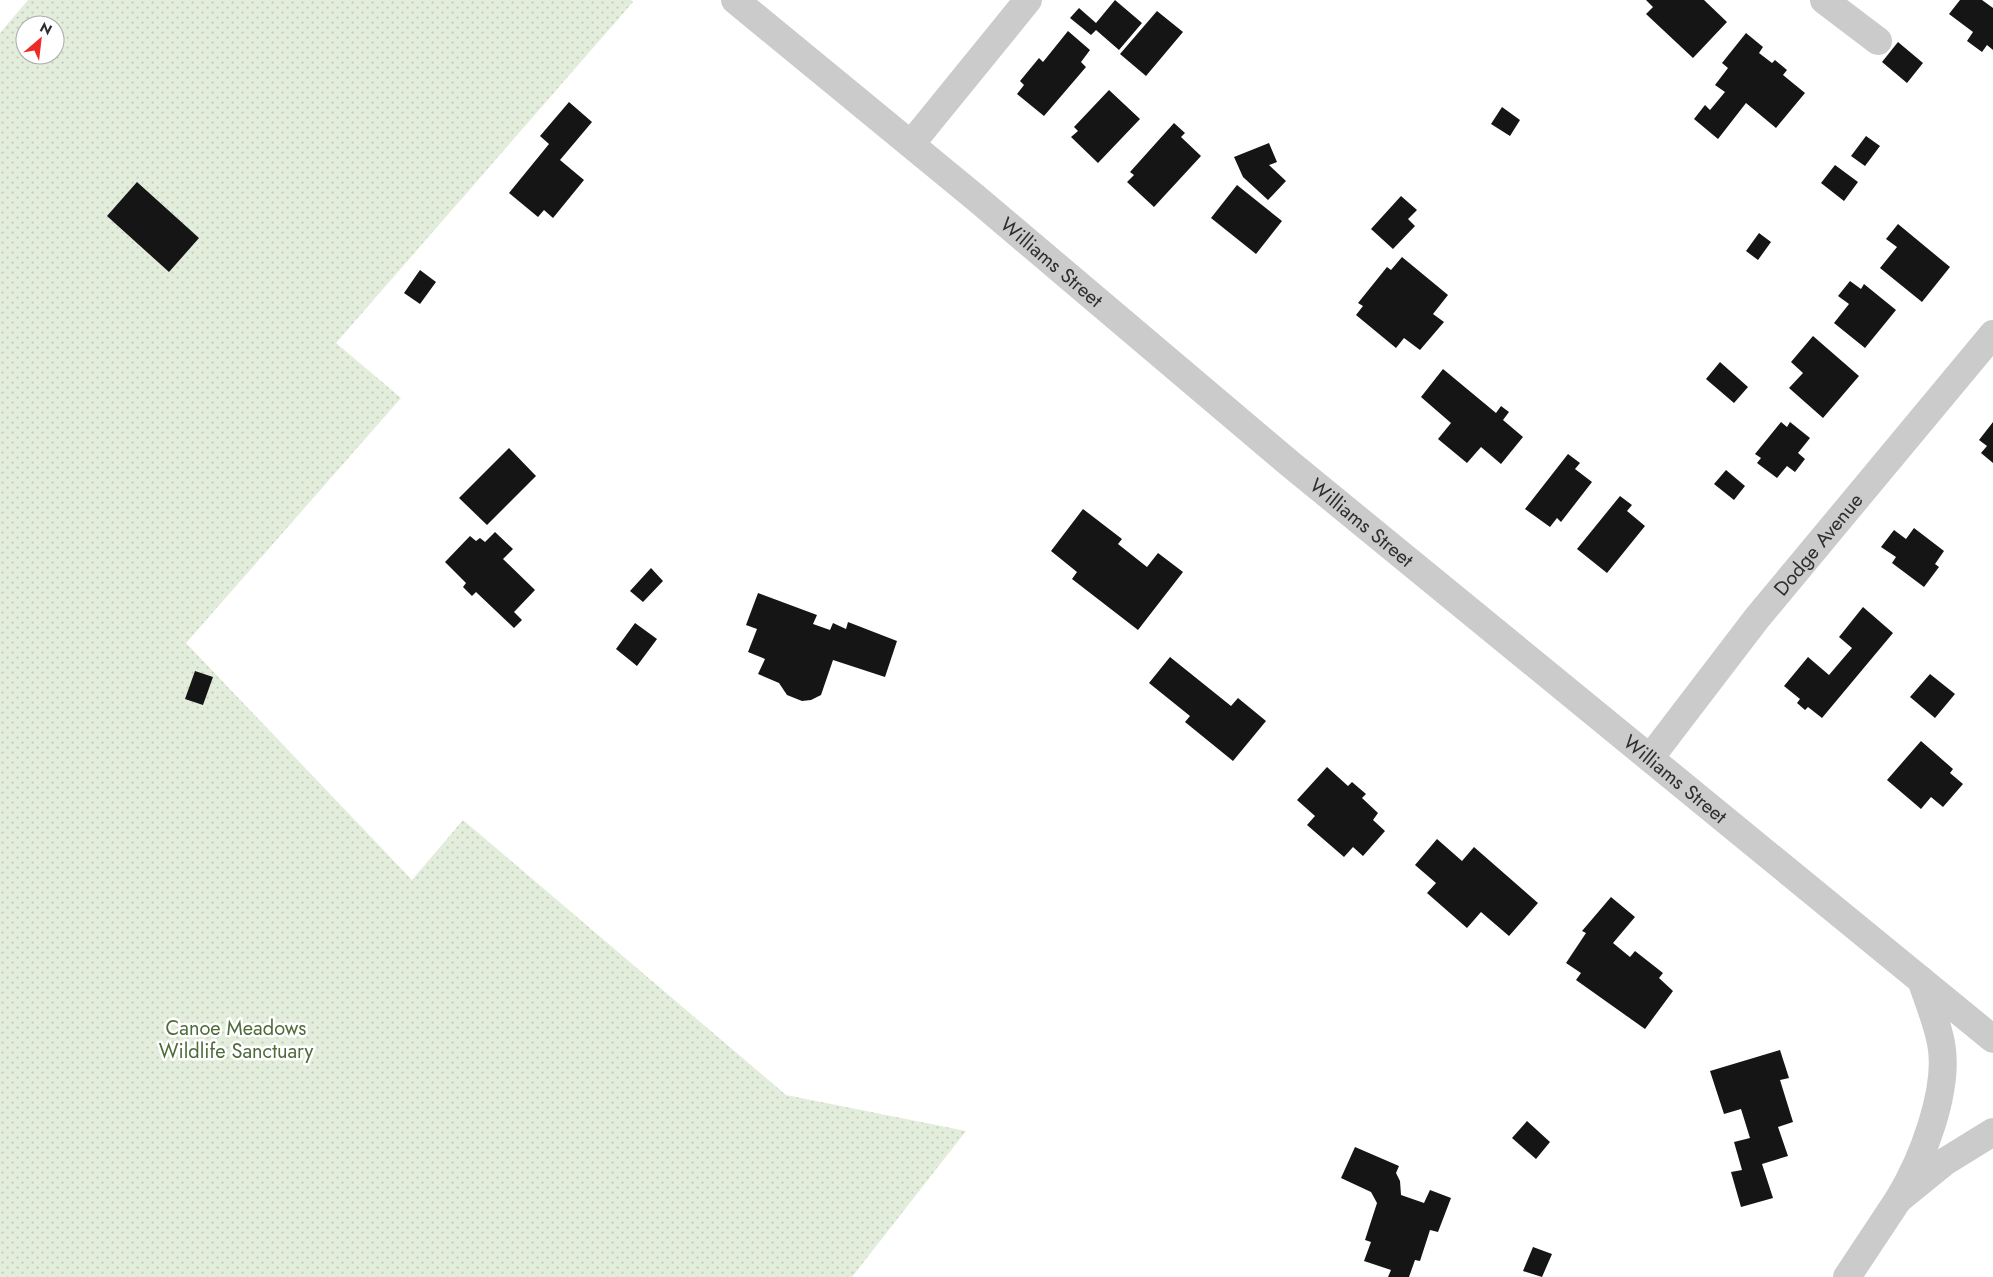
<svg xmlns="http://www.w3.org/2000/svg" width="1993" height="1277" font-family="Jost,sans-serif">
<defs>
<pattern id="park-dots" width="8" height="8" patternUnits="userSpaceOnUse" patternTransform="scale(1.25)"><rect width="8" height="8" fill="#e3eddb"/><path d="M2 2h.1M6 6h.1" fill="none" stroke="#c3ccbc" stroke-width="1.8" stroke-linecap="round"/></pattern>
</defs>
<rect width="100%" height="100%" fill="#fff"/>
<path fill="url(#park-dots)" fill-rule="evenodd" d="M 28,0 L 631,0 L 633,2 L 336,343 L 401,398 L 186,643 L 412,880 L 463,820 L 786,1095 L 966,1131 L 852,1277 L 0,1277 L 0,33 ZM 25,25 L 55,25 L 55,55 L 25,55 Z"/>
<path fill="#151515" d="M 1115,0 L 1142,23 L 1119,50 L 1096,30 L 1091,35 L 1070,18 L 1079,8 L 1096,23 Z
M 1646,0 L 1704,0 L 1727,22 L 1693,58 L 1646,14 L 1653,7 Z
M 1960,0 L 1982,0 L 1993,8 L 1993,50 L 1987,45 L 1982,52 L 1967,41 L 1973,32 L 1949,14 Z
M 1157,11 L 1183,32 L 1146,76 L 1120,54 Z
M 1068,31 L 1090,50 L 1081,62 L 1086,67 L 1044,116 L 1017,94 L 1024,85 L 1020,81 L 1039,58 L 1043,62 Z
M 1746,33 L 1763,47 L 1759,53 L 1772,63 L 1775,60 L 1787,70 L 1783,75 L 1805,93 L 1776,128 L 1746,103 L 1718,139 L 1694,119 L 1705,105 L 1710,110 L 1725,92 L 1715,85 L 1728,68 L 1722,63 Z
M 1898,42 L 1923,63 L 1907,83 L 1882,62 Z
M 1109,90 L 1140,119 L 1098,163 L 1071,137 L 1078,131 L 1074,127 Z
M 569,102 L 592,122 L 560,160 L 584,180 L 553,218 L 544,210 L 538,217 L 509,193 L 549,144 L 540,136 Z
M 1502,107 L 1520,120 L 1510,136 L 1491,124 Z
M 1174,123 L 1185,133 L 1181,137 L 1201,156 L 1154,207 L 1127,182 L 1134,175 L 1130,172 Z
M 1866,136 L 1880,146 L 1865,166 L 1851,156 Z
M 1269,143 L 1277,162 L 1269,165 L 1286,181 L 1268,200 L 1243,177 L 1234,157 Z
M 1835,165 L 1858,182 L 1844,201 L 1821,183 Z
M 137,182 L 199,238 L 169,272 L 107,216 Z
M 1237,185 L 1282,221 L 1256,254 L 1211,218 Z
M 1401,196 L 1417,210 L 1408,219 L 1415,226 L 1393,249 L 1371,229 Z
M 1898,224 L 1950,267 L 1922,302 L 1880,268 L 1897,247 L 1886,239 Z
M 1759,233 L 1771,242 L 1758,260 L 1746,251 Z
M 1402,257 L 1448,295 L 1433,314 L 1444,322 L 1420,350 L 1404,338 L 1396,348 L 1356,315 L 1363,306 L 1358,303 L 1387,267 L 1391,270 Z
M 420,270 L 436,282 L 420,304 L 404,293 Z
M 1850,281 L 1861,289 L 1864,284 L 1896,310 L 1865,348 L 1834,323 L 1849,304 L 1838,296 Z
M 1813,336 L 1859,376 L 1823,418 L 1789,388 L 1803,373 L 1791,362 Z
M 1720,362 L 1748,387 L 1734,403 L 1706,379 Z
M 1443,369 L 1496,413 L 1501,406 L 1509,412 L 1503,420 L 1523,437 L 1501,464 L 1481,447 L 1467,463 L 1438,439 L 1451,423 L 1421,397 Z
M 1781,422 L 1787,427 L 1790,422 L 1810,438 L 1798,453 L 1805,459 L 1795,472 L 1787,466 L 1777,478 L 1757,463 L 1761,458 L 1755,454 Z
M 1993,422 L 1993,463 L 1981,453 L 1987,446 L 1979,440 Z
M 509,448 L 536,476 L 487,525 L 459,498 Z
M 1568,454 L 1580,463 L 1575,469 L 1592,482 L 1561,522 L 1557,518 L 1550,527 L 1525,509 Z
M 1726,470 L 1745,486 L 1734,500 L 1714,484 Z
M 1620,496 L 1632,505 L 1627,511 L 1645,526 L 1607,573 L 1577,549 Z
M 1083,509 L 1122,539 L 1118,544 L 1147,567 L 1158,553 L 1183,572 L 1138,630 L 1072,579 L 1077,572 L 1051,551 Z
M 1914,528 L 1944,551 L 1935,564 L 1939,567 L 1924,587 L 1892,563 L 1896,557 L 1881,547 L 1894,530 L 1906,539 Z
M 495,532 L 513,549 L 503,559 L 535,590 L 514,612 L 522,620 L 514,628 L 476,592 L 472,596 L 463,587 L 466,583 L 445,562 L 470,536 L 476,541 L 480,538 L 485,542 Z
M 651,568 L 663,581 L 643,602 L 630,591 Z
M 758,593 L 817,615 L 813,624 L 830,630 L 833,623 L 846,629 L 848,622 L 897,641 L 885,677 L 833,660 L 821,695 L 811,700 L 802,701 L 787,695 L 779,683 L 758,674 L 765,659 L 748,652 L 757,629 L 746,625 Z
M 1863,607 L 1893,633 L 1822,718 L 1808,707 L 1805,710 L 1797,703 L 1800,699 L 1784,686 L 1808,657 L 1829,675 L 1852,648 L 1839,637 Z
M 635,623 L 657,639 L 637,666 L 616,649 Z
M 1170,657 L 1231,706 L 1238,698 L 1266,721 L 1233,761 L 1185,722 L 1190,716 L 1149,683 Z
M 195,671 L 213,677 L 203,705 L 185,699 Z
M 1930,674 L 1955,694 L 1935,718 L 1910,697 Z
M 1921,741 L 1953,769 L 1950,773 L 1963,784 L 1943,807 L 1931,797 L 1921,809 L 1887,780 Z
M 1327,767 L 1348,786 L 1352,782 L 1366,794 L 1362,798 L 1378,813 L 1373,820 L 1385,831 L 1363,856 L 1353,847 L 1344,857 L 1307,825 L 1315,816 L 1297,800 Z
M 1437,839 L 1462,861 L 1474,847 L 1538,903 L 1509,936 L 1481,912 L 1467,928 L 1427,893 L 1436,883 L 1415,865 Z
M 1611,897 L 1635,917 L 1613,943 L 1630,957 L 1635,951 L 1663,973 L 1659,978 L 1673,991 L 1645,1029 L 1576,980 L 1581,973 L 1566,963 L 1586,933 L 1582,931 Z
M 1780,1050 L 1789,1078 L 1780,1080 L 1793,1122 L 1778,1127 L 1788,1156 L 1762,1164 L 1773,1198 L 1741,1207 L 1731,1172 L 1742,1170 L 1734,1142 L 1750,1138 L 1741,1109 L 1724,1114 L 1710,1071 Z
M 1527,1121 L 1550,1142 L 1536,1159 L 1512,1138 Z
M 1355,1147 L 1399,1166 L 1396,1173 L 1400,1181 L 1401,1195 L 1424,1203 L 1430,1190 L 1451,1198 L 1438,1232 L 1430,1230 L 1420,1261 L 1415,1260 L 1409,1277 L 1388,1277 L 1391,1270 L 1364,1261 L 1371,1242 L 1365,1240 L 1377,1203 L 1371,1192 L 1341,1178 Z
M 1533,1247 L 1552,1254 L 1542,1277 L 1523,1271 Z"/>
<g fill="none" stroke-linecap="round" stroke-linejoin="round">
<g stroke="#cbcbcb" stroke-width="28">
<path id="s1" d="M 735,0 L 976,198 L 1289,463 L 1993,1039"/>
<path d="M 1824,0 L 1878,41"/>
<path d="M 911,144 L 1028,0"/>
<path id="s2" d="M 1650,758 L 1757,618 L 1993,334"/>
<path d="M 1898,1200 C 1922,1161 1950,1089 1941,1043 C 1937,1022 1928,1000 1921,980"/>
<path d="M 1847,1277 L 1898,1200 L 1946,1161 L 1993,1132"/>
</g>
</g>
<g text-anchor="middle" stroke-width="5" stroke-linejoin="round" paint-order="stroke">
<g font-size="20" fill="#2e2e2e" stroke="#fff">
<text dy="7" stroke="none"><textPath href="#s1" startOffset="411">Williams Street</textPath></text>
<text dy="7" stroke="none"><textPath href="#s1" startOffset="816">Williams Street</textPath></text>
<text dy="7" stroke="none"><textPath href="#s2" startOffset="272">Dodge Avenue</textPath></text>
<text dy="7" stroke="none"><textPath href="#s1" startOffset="1221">Williams Street</textPath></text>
</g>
<g font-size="20" fill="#4d6c39" stroke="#fff">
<text x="236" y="1035">Canoe Meadows<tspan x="236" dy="23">Wildlife Sanctuary</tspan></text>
</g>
</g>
<g transform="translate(40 40) rotate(28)"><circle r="24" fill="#ffffff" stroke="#ababab"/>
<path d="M0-4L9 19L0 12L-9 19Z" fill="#ee2a27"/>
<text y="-8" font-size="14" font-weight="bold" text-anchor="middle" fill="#2e2e2e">N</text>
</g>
</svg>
